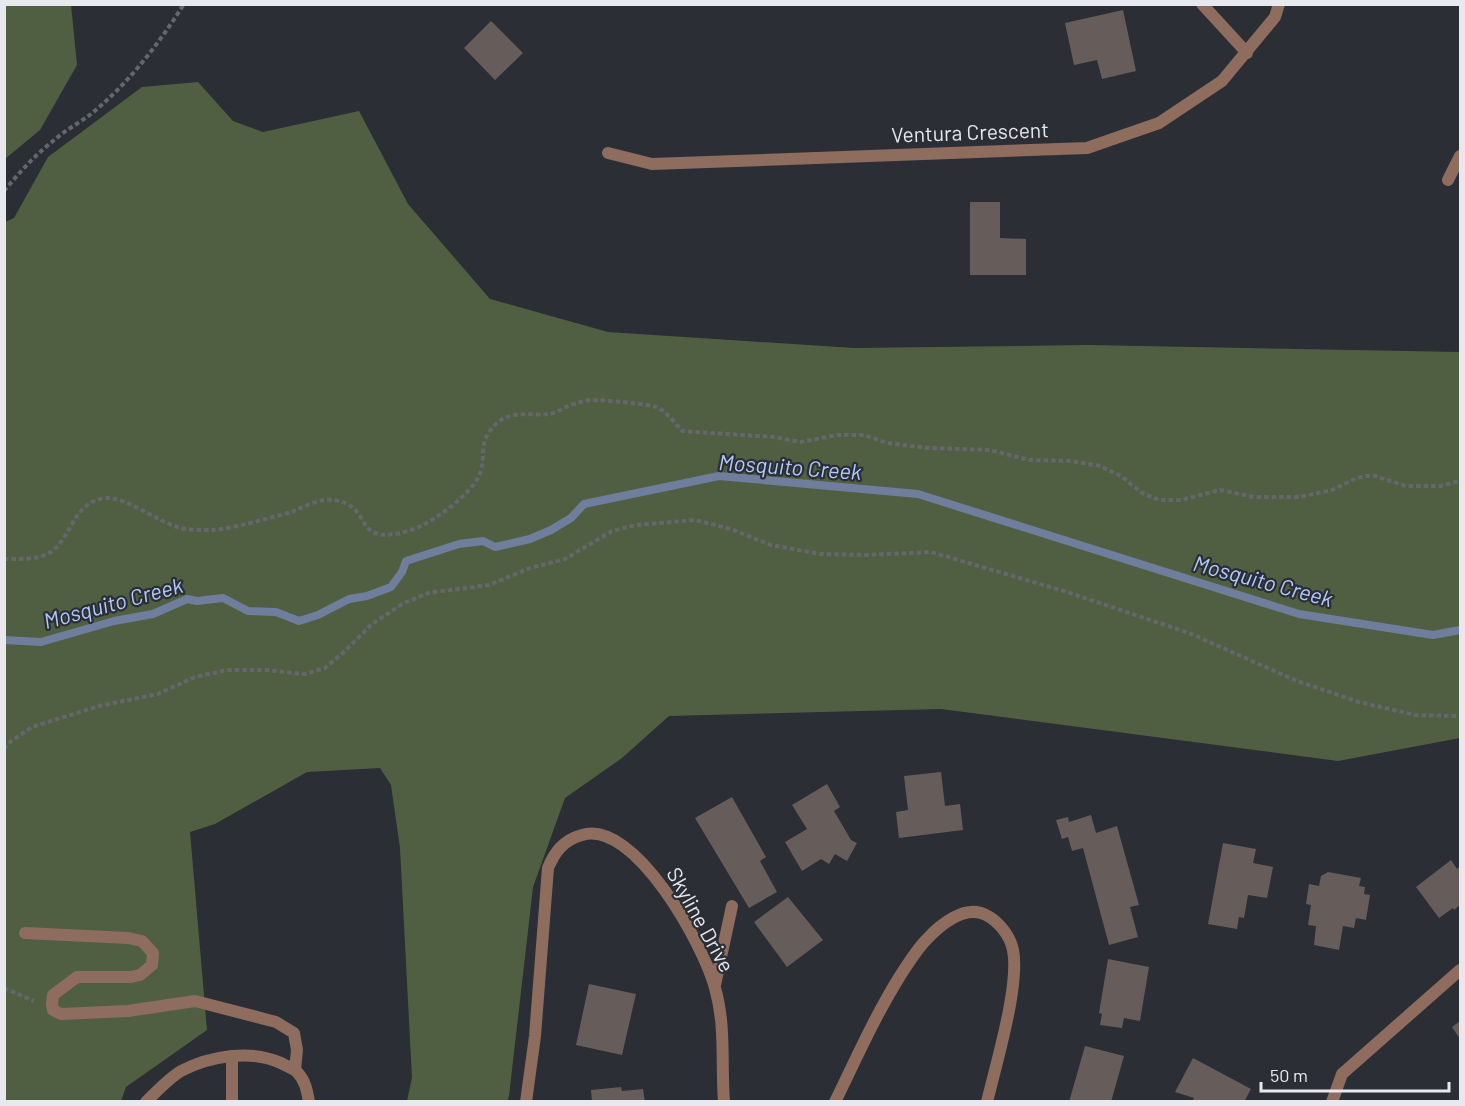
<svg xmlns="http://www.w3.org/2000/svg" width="1465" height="1106" font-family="Barlow,sans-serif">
<rect width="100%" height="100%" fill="#2b2e35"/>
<path fill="#505f42" d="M 5,4 L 71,5 L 77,65 L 40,130 L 5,159 Z
M 198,82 L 233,121 L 263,132 L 359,111 L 408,204 L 490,299 L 608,332 L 854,348 L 1088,345 L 1460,352 L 1460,738 L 1338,761 L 941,709 L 669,716 L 622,758 L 565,798 L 533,887 L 509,1096 L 507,1102 L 407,1101 L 412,1078 L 400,848 L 391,785 L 380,768 L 307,772 L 215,824 L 190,832 L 207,1030 L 126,1087 L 121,1101 L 5,1102 L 5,222 L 14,218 L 48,157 L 142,87 Z"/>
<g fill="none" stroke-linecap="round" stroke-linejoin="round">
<path stroke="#6f7e9c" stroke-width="8" d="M 4,640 L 41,642 L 114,621 L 153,614 L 187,599 L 197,601 L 223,598 L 248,611 L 276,612 L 299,621 L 318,615 L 349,599 L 367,596 L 391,587 L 402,572 L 406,561 L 459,544 L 483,541 L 495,547 L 530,539 L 551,530 L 571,518 L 584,504 L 719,476 L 918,494 L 1299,614 L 1433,635 L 1460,630"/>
</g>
<path fill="#665d5a" d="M 1123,10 L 1136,71 L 1102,79 L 1097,60 L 1074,65 L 1065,23 Z
M 491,21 L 523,53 L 495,80 L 464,48 Z
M 970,202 L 1000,202 L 1000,238 L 1026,239 L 1026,275 L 970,275 Z
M 941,772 L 945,806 L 960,804 L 963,830 L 899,838 L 896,812 L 908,810 L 904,776 Z
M 827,784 L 840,807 L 834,811 L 851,840 L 857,843 L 847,861 L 835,854 L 829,864 L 821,859 L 802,871 L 785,842 L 807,829 L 792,805 Z
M 732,797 L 766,857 L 760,861 L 777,892 L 749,908 L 695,818 Z
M 1091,815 L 1096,833 L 1117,826 L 1139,905 L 1130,907 L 1138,937 L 1109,945 L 1083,848 L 1072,851 L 1068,837 L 1062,839 L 1056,820 L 1068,817 L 1069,822 Z
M 1223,843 L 1256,849 L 1253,863 L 1273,867 L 1267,898 L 1248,895 L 1244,918 L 1239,917 L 1237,929 L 1208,924 Z
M 1451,860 L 1457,869 L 1460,866 L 1460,905 L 1454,910 L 1453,908 L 1439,918 L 1416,887 Z
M 1328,872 L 1361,878 L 1359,886 L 1365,887 L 1364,894 L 1370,895 L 1366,920 L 1356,918 L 1354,928 L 1343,926 L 1339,950 L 1314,945 L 1316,926 L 1308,925 L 1311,905 L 1306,904 L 1309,884 L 1319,886 L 1321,876 Z
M 788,897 L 823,940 L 787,967 L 754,922 Z
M 1108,959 L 1149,967 L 1140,1021 L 1124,1018 L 1122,1028 L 1100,1025 L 1102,1014 L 1099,1013 Z
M 589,984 L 636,994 L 622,1055 L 576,1045 Z
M 1460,1021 L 1460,1039 L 1452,1027 Z
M 1085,1046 L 1124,1056 L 1111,1102 L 1069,1102 Z
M 1193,1058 L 1251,1089 L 1244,1102 L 1192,1102 L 1194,1098 L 1175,1092 Z
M 621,1087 L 622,1091 L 643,1089 L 645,1102 L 592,1102 L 591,1090 Z"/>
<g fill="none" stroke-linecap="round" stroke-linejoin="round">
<path stroke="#64676d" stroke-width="4" stroke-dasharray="4.5 3" stroke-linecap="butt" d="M 4,191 C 19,173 35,155 53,141 C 64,131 79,123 91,114 C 128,84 158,45 184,4
M 4,559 C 18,559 37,560 49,553 C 72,540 72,502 105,498 C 125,496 158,522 180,528 C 189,530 201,530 211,530 C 227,530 274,517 291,512 C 304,507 319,498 334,500 C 377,507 349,547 408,531 C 430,525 468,497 479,476 C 488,457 475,443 497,423 C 511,410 532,416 549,414 C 558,413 565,406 574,404 C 580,402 586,400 592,400 C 603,400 652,404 659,408 C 668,414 675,423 682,431 L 773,437 L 801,442 L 837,435 L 864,435 L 887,443 L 929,448 L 990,450 L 1029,460 L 1071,461 L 1100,466 L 1121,476 L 1142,493 L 1159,500 L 1181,500 L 1220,490 L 1254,497 L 1300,497 L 1332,490 L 1357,478 L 1372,475 L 1406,486 L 1440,486 L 1460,481
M 4,749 L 10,742 L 32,727 L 99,706 L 158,694 L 195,677 L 227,670 L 266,670 L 305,674 L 325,668 L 345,651 L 372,624 L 402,604 L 428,593 L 489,585 L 530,568 L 565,559 L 612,531 L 636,525 L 695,520 L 731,529 L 771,545 L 820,554 L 865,555 L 931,552 L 1064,591 L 1189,633 L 1297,681 L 1359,702 L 1415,715 L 1460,716
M 4,988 L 34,1001"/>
<path stroke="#8e6c5e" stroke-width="12" d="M 25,933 L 128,938 L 142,941 L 153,953 L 152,965 L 140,975 L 131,977 L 77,977 L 53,995 L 52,1004 L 53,1010 L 61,1014 L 128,1011 L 195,1001 L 276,1022 L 294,1033 L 297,1050 L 295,1070
M 146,1102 C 157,1091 168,1079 181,1071 C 210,1056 250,1049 281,1063 C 286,1066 293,1068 297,1072 C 305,1080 307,1090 309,1102
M 232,1102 L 232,1056"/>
<path stroke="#8e6c5e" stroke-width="12" d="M 1202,4 L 1247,53
M 608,153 L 652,164 L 1087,148 L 1159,123 L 1222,81 L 1275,17 L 1279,4
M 1448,180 L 1460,156
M 715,985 L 732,906
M 526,1102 L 535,1036 L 548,868 C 555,851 564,840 582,835 C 635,819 704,946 715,988 C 726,1026 721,1063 724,1102
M 835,1102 C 856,1059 875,1016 900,976 C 908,964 916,950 927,939 C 940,925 965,904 986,915 C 998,921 1010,935 1013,950 C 1020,985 996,1064 987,1102
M 1332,1102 L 1342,1074 L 1460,970"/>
</g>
<g text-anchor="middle" stroke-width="4.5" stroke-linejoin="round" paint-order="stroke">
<g font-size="21" fill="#e7e9ee" stroke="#2b2e35">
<text transform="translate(970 133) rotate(-2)" y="7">Ventura Crescent</text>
<text transform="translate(700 920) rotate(61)" y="7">Skyline Drive</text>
</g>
<g font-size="22" font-style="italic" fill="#b0cafe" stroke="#2b2e35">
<text transform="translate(790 467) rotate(4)" y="8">Mosquito Creek</text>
<text transform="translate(1263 581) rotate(15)" y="8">Mosquito Creek</text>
<text transform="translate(113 603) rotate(-15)" y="8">Mosquito Creek</text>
</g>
</g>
<rect width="1465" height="1106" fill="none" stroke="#e7e9ee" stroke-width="12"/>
<path d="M1261 1082v9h188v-9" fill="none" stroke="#e7e9ee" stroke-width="3"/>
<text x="1270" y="1082" font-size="18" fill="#e7e9ee" stroke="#2b2e35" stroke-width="4.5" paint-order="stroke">50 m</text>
</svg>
